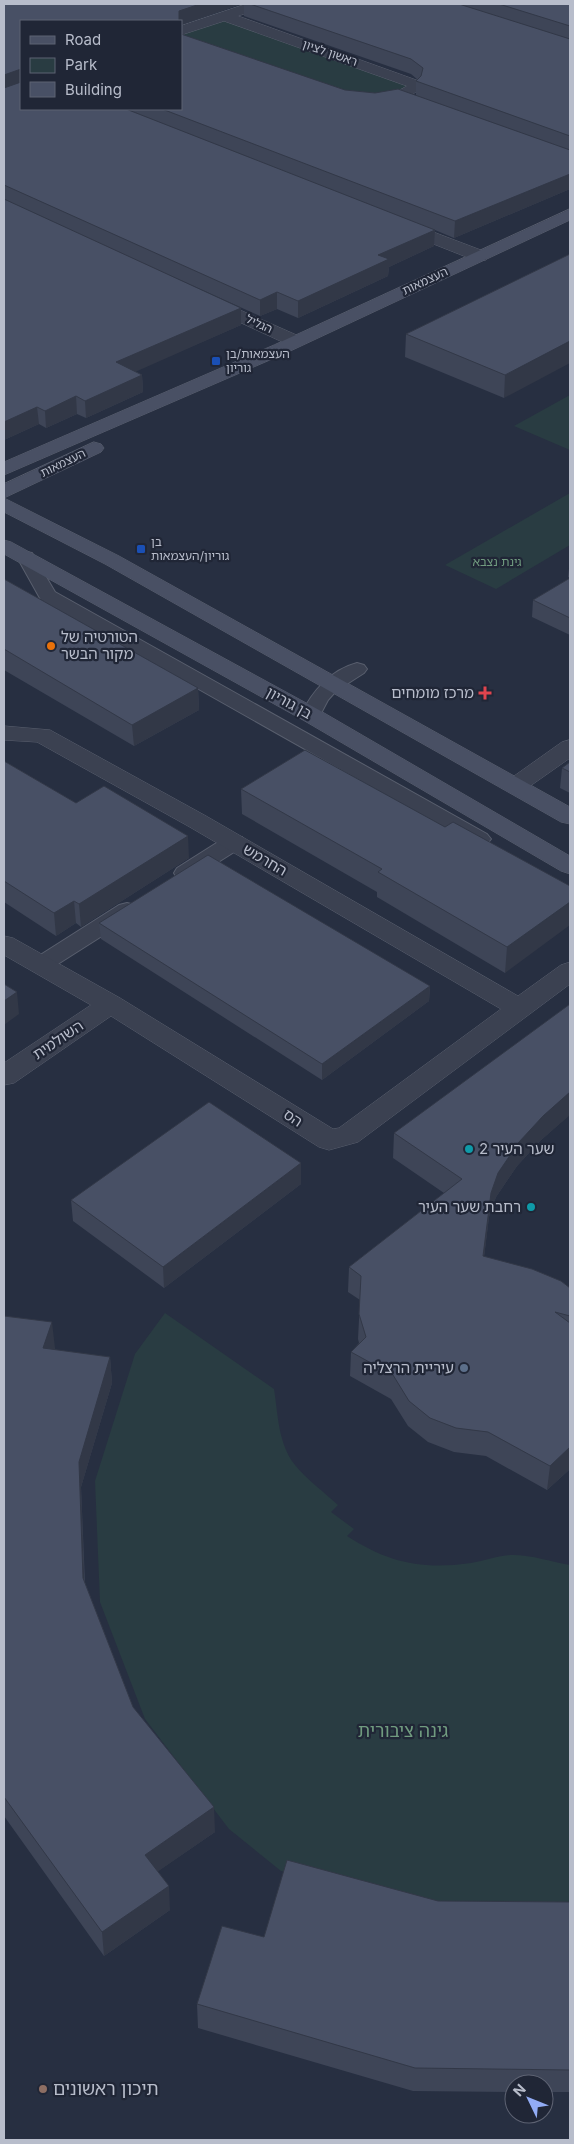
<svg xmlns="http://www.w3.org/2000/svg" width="574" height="2144" font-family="Inter,'Noto Sans Hebrew',sans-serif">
<rect width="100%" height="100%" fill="#272f41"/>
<path fill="#293c42" d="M 224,16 L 414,84 L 377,102 L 181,42 L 181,31 Z
M 570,395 L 570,450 L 514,426 Z
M 570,493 L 570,545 L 496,589 L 445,565 Z
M 165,1313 L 274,1389 C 278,1414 278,1444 295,1465 C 307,1480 324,1492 338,1505 L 331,1512 L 354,1529 L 347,1536 C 389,1563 422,1570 471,1563 C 485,1561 500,1555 513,1555 C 532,1555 552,1562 570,1565 L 570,1909 L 428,1907 L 281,1871 L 229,1829 L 145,1719 L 100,1602 L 95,1481 L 135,1354 Z"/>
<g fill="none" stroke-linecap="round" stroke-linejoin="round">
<g stroke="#595f6e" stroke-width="2">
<path id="lane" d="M 26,552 L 32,553 L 55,592 L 487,834 L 491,839 L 487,844 L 480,845 L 473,844 L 41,600 L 17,557 L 20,553 Z
M 357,663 L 364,665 L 367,669 L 364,673 L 336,691 L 328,700 L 318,719 L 304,719 L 301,715 C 312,691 331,670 357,663 Z
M 234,836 L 242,837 L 245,842 L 242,847 L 193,878 L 185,880 L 177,878 L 174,873 L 177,868 L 226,837 Z
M 127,903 L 135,905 L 138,910 L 135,915 L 50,969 L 42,971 L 34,969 L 31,964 L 34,959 L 119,905 Z"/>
</g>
<g stroke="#595f6e" stroke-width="1">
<path id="street" d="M 246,4 L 266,4 L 264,7 L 238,16 L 419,81 L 421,88 L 405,100 L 371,107 L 363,102 L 366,99 L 389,96 L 407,86 L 224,21 L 181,35 L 181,26 Z
M 399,219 L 486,252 L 489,256 L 486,260 L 474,260 L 393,228 L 391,224 L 393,220 Z
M 206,295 L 301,337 L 304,341 L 301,345 L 289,345 L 200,304 L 197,300 L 200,296 Z
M 4,726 L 50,730 L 206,816 L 518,996 L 561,965 L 570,962 L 570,984 L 358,1142 L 329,1150 L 319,1147 L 111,1016 L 14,1083 L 4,1085 L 4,1063 L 91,1005 L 4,955 L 4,936 L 13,938 L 120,998 L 333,1129 L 339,1128 L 501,1009 L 188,826 L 37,742 L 4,740 Z
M 570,740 L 570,758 L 523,791 L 515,793 L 507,791 L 503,786 L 507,781 L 562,742 Z"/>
</g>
<g stroke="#595f6e" stroke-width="1">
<path id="secondary" d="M 570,209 L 570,220 L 286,353 L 4,475 L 4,462 L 274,345 Z
M 94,442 L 101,444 L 104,448 L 101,452 L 4,498 L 119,556 L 570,807 L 570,824 L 561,822 L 105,564 L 4,512 L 4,484 Z
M 4,540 L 11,542 L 319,710 L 570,856 L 570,874 L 561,871 L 303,720 L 4,554 Z"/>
</g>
<use href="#lane" fill="#3b4151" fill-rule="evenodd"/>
<use href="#street" fill="#3b4151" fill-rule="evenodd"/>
<use href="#secondary" fill="#495064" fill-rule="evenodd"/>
</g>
<path fill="#3e4557" d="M 4,4 L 241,4 L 181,25 L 181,21 L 21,109 L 181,109 L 345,90 L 375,93 L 416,95 L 416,81 L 418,80 L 411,74 L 244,16 L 244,4 L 570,4 L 570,189 L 454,238 L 435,230 L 434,246 L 389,267 L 388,276 L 298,318 L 277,309 L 260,316 L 169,275 L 241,325 L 135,371 L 142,375 L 143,392 L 86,418 L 77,414 L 46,428 L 39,424 L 4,440 Z
M 570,254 L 504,398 L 405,357 L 406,334 Z
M 570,560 L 570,635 L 532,617 L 533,600 L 570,578 L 568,577 Z
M 4,579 L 198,688 L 199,710 L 134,746 L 4,670 Z
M 4,761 L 76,803 L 189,858 L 81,927 L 76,923 L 56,936 L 4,902 Z
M 570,762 L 570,793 L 560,788 L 562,768 Z
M 241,789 L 445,827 L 570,886 L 505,973 L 377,897 L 377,892 L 242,814 Z
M 99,923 L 430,986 L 429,1001 L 322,1080 L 101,939 Z
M 567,1117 L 540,1141 L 517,1166 L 496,1197 L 489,1217 L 484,1257 L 570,1288 L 570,1470 L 569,1470 L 547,1490 L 486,1456 L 454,1452 L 428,1442 L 408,1426 L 391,1399 L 350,1376 L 351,1352 L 359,1343 L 358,1339 L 360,1300 L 348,1292 L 349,1267 L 444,1193 L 393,1158 L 394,1133 Z
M 301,1163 L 301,1184 L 164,1288 L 73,1221 L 71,1200 Z
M 4,1316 L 55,1348 L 54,1350 L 110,1357 L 112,1383 L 81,1487 L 85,1583 L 133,1707 L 215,1832 L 158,1871 L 170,1910 L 104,1956 L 4,1816 Z
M 438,1901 L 570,1902 L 570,2092 L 544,2092 L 544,2084 L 514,2084 L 514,2092 L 413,2091 L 198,2028 L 197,2004 L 264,1937 Z"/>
<path fill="#323847" d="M 200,4 L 241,4 L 181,25 L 181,21 L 179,21 L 179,11 Z
M 21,69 L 21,85 L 4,90 L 4,75 Z
M 570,174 L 570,189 L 454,238 L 455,221 Z
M 435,230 L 434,246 L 389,267 L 388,276 L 298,318 L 298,301 L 378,255 Z
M 277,292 L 277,309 L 260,316 L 260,300 Z
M 241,308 L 241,325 L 117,380 L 116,362 Z
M 570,341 L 570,363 L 504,398 L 505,375 Z
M 142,375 L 143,392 L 86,418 L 85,401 Z
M 76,396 L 77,414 L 46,428 L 45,411 Z
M 37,407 L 39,424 L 4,440 L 4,422 Z
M 198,688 L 199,710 L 134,746 L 132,725 Z
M 188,836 L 189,858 L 81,927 L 79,904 Z
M 74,901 L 76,923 L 56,936 L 54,913 Z
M 570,902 L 570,925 L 505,973 L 507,947 Z
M 430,986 L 429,1001 L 322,1080 L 322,1064 Z
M 17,992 L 19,1014 L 4,1025 L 4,1001 Z
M 570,1092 L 570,1115 L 540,1141 L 517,1166 L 496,1197 L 489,1217 L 481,1281 L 483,1256 L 491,1193 L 498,1173 L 519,1142 L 543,1116 Z
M 301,1163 L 301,1184 L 164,1288 L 163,1267 Z
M 52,1322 L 55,1348 L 46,1374 L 43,1348 Z
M 110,1357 L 112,1383 L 81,1487 L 85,1604 L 83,1578 L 79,1462 Z
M 570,1447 L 570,1460 L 569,1470 L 547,1490 L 550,1466 Z
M 214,1807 L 215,1832 L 147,1879 L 145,1855 Z
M 169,1886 L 170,1910 L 104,1956 L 102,1932 Z"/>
<path fill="#485065" stroke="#323847" d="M 4,4 L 200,4 L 179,11 L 179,21 L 21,21 L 21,79 L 21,69 L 4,75 Z
M 250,4 L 459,4 L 570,39 L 570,136 L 416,81 L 421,76 L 423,68 L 411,59 Z
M 499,4 L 570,4 L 570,26 Z
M 181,34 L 345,90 L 375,93 L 398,89 L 570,150 L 570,174 L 455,221 L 162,109 L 181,109 Z
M 21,82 L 21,109 L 126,109 L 435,230 L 378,255 L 389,259 L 298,301 L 277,292 L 260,300 L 4,185 L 4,88 Z
M 4,199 L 241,308 L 116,362 L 142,375 L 85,401 L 76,396 L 45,411 L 37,407 L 4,422 Z
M 570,254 L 570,341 L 505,375 L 406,334 Z
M 570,578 L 570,618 L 533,600 Z
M 4,579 L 198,688 L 132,725 L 4,649 Z
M 305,750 L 445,827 L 453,822 L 570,886 L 570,902 L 507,947 L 378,872 L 382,869 L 241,789 Z
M 4,761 L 76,803 L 104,786 L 188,836 L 79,904 L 74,901 L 54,913 L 4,881 Z
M 570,762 L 570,772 L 562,768 Z
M 208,855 L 430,986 L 322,1064 L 99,923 Z
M 4,984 L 17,992 L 4,1001 Z
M 570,1004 L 570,1092 L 543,1116 L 519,1142 L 498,1173 L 491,1193 L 483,1256 L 532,1269 L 561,1281 L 570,1288 L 570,1316 L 555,1312 L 570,1323 L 570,1447 L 550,1466 L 488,1432 L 456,1428 L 430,1418 L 409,1401 L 393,1375 L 351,1352 L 366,1337 L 359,1314 L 361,1276 L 349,1267 L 462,1179 L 394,1133 Z
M 209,1102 L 301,1163 L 163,1267 L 71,1200 Z
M 4,1316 L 52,1322 L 43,1348 L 110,1357 L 79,1462 L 83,1578 L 133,1707 L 214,1807 L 145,1855 L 169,1886 L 102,1932 L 4,1797 Z
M 287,1860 L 438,1901 L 570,1902 L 570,2070 L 415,2068 L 197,2004 L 222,1926 L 264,1937 Z"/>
<g fill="#1a4fb4" stroke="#202636" stroke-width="2">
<rect x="211" y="356" width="10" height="10" rx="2.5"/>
<rect x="136" y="544" width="10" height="10" rx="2.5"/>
</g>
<circle fill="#e8710a" stroke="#202636" stroke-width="2" cx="51" cy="646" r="5"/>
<path fill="#e0444e" stroke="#202636" stroke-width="2" d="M482.5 685.5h5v5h5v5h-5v5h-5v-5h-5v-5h5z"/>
<g fill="#0f9aa8" stroke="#202636" stroke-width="2">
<circle cx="469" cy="1149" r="5"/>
<circle cx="531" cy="1207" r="5"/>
</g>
<circle fill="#5c6f8a" stroke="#202636" stroke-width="2" cx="464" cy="1368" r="5"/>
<circle fill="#8d6e63" stroke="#202636" stroke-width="2" cx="43" cy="2089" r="5"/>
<g text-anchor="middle" stroke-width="4.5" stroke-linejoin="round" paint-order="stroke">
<g font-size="12" fill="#b8bdcb" stroke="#202636">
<text transform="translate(330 53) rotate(19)" y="4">ראשון לציון</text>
<text transform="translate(425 281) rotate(-25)" y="4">העצמאות</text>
<text transform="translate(259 324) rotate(25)" y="4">הגליל</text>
<text transform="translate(63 463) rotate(-26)" y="4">העצמאות</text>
</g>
<g font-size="12" fill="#b8bdcb" stroke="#202636" text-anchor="start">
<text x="226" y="358">העצמאות/בן<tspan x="226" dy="14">גוריון</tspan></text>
<text x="151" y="546">בן<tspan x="151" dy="14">גוריון/העצמאות</tspan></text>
</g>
<g font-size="12" fill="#709b7f" stroke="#202636">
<text x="497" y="566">גינת נצבא</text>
</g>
<g font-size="15" fill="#b8bdcb" stroke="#202636" text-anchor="end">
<text x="61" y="642" text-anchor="start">הטורטיה של<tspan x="61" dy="17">מקור הבשר</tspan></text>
<text x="474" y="698">מרכז מומחים</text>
<text x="479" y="1154" text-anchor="start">שער העיר 2</text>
<text x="521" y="1212">רחבת שער העיר</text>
<text x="454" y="1373">עיריית הרצליה</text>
</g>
<g font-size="15" fill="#b8bdcb" stroke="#202636">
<text transform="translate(289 703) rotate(29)" y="5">בן גוריון</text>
<text transform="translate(265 860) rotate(30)" y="5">החרמש</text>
<text transform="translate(58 1040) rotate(-34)" y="5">השולמית</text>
<text transform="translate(293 1118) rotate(33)" y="5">הס</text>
</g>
<g font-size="18" fill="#709b7f" stroke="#202636">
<text x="403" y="1737">גינה ציבורית</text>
</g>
<g font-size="18" fill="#b8bdcb" stroke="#202636" text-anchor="start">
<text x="53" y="2095">תיכון ראשונים</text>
</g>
</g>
<rect width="574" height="2144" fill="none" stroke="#b8bdcb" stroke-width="10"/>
<rect x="20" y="20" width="162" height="90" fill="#202636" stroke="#5d6272"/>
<rect x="30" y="36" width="25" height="8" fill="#495064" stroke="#5d6272"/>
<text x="65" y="45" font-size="15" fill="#b8bdcb">Road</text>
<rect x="30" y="58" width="25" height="15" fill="#293c42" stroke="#5d6272"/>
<text x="65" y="70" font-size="15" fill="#b8bdcb">Park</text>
<rect x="30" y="82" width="25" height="15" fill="#485065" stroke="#5d6272"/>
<text x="65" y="95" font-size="15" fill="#b8bdcb">Building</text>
<g transform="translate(529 2099) rotate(313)"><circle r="24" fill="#202636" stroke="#5d6272"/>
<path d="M0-4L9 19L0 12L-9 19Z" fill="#92acf5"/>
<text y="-8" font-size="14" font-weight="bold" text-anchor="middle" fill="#b8bdcb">N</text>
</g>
</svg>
